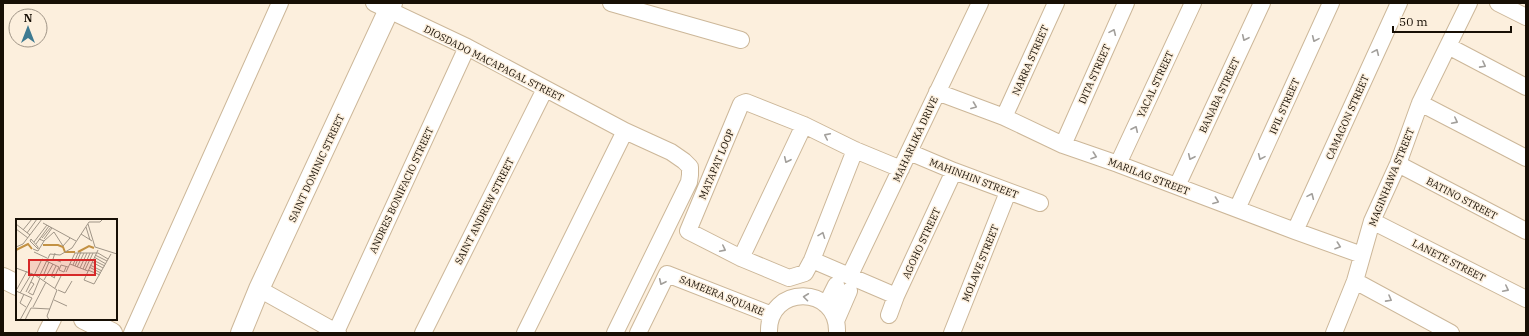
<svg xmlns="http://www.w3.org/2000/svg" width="1529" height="336" font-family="'IBM Plex Serif',serif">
<rect width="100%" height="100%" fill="#fcefdd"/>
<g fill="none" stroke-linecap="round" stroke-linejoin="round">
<g stroke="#ccb799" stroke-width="18">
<path id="minor" d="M 374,3 L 467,47 L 625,131 L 671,152 L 684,161 L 690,167 L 690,175 L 689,182 L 615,333
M 611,3 L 741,40
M 1498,3 L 1526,17
M 1448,46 L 1526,87
M 937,92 L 1004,117 L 1063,145 L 1118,164 L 1295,231 L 1362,255
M 1420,103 L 1526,158
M 1004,117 L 1056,3
M 1063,145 L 1126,3
M 855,150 L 812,260 L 805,273 L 789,278 L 741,258 L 688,231 L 741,104 L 746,102 L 804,125 L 855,150 L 901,169
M 909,152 L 954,171 L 1040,203
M 1118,164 L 1193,3
M 1398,164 L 1526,231
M 1177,186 L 1262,3
M 1237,209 L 1331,3
M 1372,221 L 1526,299
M 1295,231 L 1399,3
M 741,258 L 804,125
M 812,260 L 896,296
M 850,275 L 980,3
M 1355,281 L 1451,333
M 259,289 L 338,333
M 826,305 L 836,285
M 889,315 L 896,296 L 954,171
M 836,321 L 849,291
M 336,332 L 467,47
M 46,333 L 53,319
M 132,333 L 280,3
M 423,333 L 545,89
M 525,333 L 625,131
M 638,333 L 667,274 L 772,315
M 769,333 C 767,284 839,284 837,333
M 952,333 L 1008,192
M 1334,333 L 1355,281 L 1372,221 L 1398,164 L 1420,103 L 1469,3"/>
</g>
<g stroke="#ccb799" stroke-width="22">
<path id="tertiary" d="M 3,278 L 17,285
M 84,319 L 112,333
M 241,333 L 259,289 L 392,3"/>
</g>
<use href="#minor" stroke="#fff" stroke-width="16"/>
<use href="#tertiary" stroke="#fff" stroke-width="20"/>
</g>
<defs><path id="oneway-chevron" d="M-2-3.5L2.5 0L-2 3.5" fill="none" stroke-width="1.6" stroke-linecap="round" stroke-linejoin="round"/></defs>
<g stroke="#a29f9b">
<use href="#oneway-chevron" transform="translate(1113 32) rotate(-66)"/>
<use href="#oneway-chevron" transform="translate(1245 38) rotate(115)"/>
<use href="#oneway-chevron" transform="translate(1315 39) rotate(114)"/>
<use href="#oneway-chevron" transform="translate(1376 52) rotate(-66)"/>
<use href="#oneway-chevron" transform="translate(1483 65) rotate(28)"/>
<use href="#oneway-chevron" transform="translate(974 106) rotate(21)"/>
<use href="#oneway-chevron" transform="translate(1455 121) rotate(27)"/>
<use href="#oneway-chevron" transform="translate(1135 129) rotate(-65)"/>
<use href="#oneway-chevron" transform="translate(827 136) rotate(-154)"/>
<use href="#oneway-chevron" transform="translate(1094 156) rotate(19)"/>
<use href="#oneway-chevron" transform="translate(1191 157) rotate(115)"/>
<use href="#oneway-chevron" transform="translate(1261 157) rotate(114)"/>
<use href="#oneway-chevron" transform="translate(787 160) rotate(115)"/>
<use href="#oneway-chevron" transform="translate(1311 196) rotate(-66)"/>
<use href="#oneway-chevron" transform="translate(1216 201) rotate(21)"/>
<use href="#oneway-chevron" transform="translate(822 235) rotate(-69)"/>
<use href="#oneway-chevron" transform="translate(1338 246) rotate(19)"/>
<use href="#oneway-chevron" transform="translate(723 249) rotate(27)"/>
<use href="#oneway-chevron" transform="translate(662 282) rotate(115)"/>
<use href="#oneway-chevron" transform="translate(1506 289) rotate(27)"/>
<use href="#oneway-chevron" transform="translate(806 297) rotate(-173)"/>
<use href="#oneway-chevron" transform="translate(1389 299) rotate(29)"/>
</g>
<g text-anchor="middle" stroke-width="3" stroke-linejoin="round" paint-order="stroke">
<g font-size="10" fill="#170f05" stroke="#fcefdd">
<text transform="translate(1030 60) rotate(-66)" y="4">NARRA STREET</text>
<text transform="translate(494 63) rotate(27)" y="4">DIOSDADO MACAPAGAL STREET</text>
<text transform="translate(1094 74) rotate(-66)" y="4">DITA STREET</text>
<text transform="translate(1155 84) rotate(-65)" y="4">YACAL STREET</text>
<text transform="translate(1219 95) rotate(-65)" y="4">BANABA STREET</text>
<text transform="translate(1284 106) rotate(-66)" y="4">IPIL STREET</text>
<text transform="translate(1347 117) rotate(-66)" y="4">CAMAGON STREET</text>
<text transform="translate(915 139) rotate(-65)" y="4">MAHARLIKA DRIVE</text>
<text transform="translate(716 164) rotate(-67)" y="4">MATAPAT LOOP</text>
<text transform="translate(316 168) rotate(-65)" y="4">SAINT DOMINIC STREET</text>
<text transform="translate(1149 176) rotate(21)" y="4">MARILAG STREET</text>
<text transform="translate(1391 177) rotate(-68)" y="4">MAGINHAWA STREET</text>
<text transform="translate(974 178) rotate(21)" y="4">MAHINHIN STREET</text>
<text transform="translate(401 190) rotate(-65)" y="4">ANDRES BONIFACIO STREET</text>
<text transform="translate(1462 198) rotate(28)" y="4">BATINO STREET</text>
<text transform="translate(484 211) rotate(-63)" y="4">SAINT ANDREW STREET</text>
<text transform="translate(921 243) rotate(-65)" y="4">AGOHO STREET</text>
<text transform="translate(1449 260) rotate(27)" y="4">LANETE STREET</text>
<text transform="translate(980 263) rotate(-68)" y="4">MOLAVE STREET</text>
<text transform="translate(722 295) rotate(22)" y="4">SAMEERA SQUARE</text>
</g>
</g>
<g transform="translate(16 219)">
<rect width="101" height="101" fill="#fcefdd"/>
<path fill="none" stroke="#c39143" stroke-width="2" d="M 27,26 L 42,26 L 47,28 L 49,33 L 59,33M 0,31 L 12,25 L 16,30M 62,33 L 73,27 L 78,29"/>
<path fill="none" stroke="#a09587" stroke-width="1" d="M 27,4 L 60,22M 0,5 L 14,16M 72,5 L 79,28 L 101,35M 70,8 L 74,21M 0,10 L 12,19M 7,11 L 16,0M 11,14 L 21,0M 65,15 L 76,22M 26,19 L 35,8M 15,20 L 22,28 L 22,30 L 14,22 ZM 23,20 L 28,22 L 38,13 L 47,27 L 54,19M 28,20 L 36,9M 18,23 L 31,6M 20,25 L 33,7M 0,28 L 7,25 L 26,0M 17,30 L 22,32 L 28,22M 18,33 L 31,39M 39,34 L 37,40 L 45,43M 79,36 L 91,42M 78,38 L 90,45M 77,41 L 89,47M 76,43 L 87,49M 54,45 L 72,52M 57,46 L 62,34M 74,46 L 86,52M 59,47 L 65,33M 50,48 L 48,53 L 43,51 L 45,46 L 52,48M 61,48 L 68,34M 73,48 L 85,54M 0,49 L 19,56 L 41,71 L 31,97 L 33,101M 64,49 L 71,34M 67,50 L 74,34M 69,51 L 77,34M 72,51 L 84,56M 50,53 L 59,34 L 82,34 L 92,40M 28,55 L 33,43M 23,58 L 34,35 L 44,36 L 56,29 L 73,3 L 84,3 L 87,0M 39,59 L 35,57 L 40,47M 28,61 L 37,45M 68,61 L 78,65 L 95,35M 68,61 L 82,31M 39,69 L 46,55M 1,70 L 11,52M 42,71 L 49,74 L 56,62M 0,72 L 16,79 L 4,101M 10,73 L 26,40 L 43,48 L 38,59M 4,74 L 16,54M 12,74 L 18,65 L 15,63M 13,74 L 17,76 L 24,59M 8,75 L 4,84 L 10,88M 38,81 L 51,87M 17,88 L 30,63M 9,101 L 15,89 L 34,90"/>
<path fill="#d62828" fill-opacity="0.15" stroke="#d62828" stroke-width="2" d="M 13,41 L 79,41 L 79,56 L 13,56 Z"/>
<rect width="101" height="101" fill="none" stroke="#170f05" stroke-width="2"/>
</g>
<rect width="1529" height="336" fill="none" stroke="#170f05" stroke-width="8"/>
<g transform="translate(28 28)"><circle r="19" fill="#fcefdd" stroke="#a09587"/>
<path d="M0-3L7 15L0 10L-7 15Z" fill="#3e7a91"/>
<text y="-6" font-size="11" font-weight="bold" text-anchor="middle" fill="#170f05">N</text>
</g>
<path d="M1393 26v6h118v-6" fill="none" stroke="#170f05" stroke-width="2"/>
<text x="1399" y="26" font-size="12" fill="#170f05" stroke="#fcefdd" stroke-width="3" paint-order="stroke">50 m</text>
</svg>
